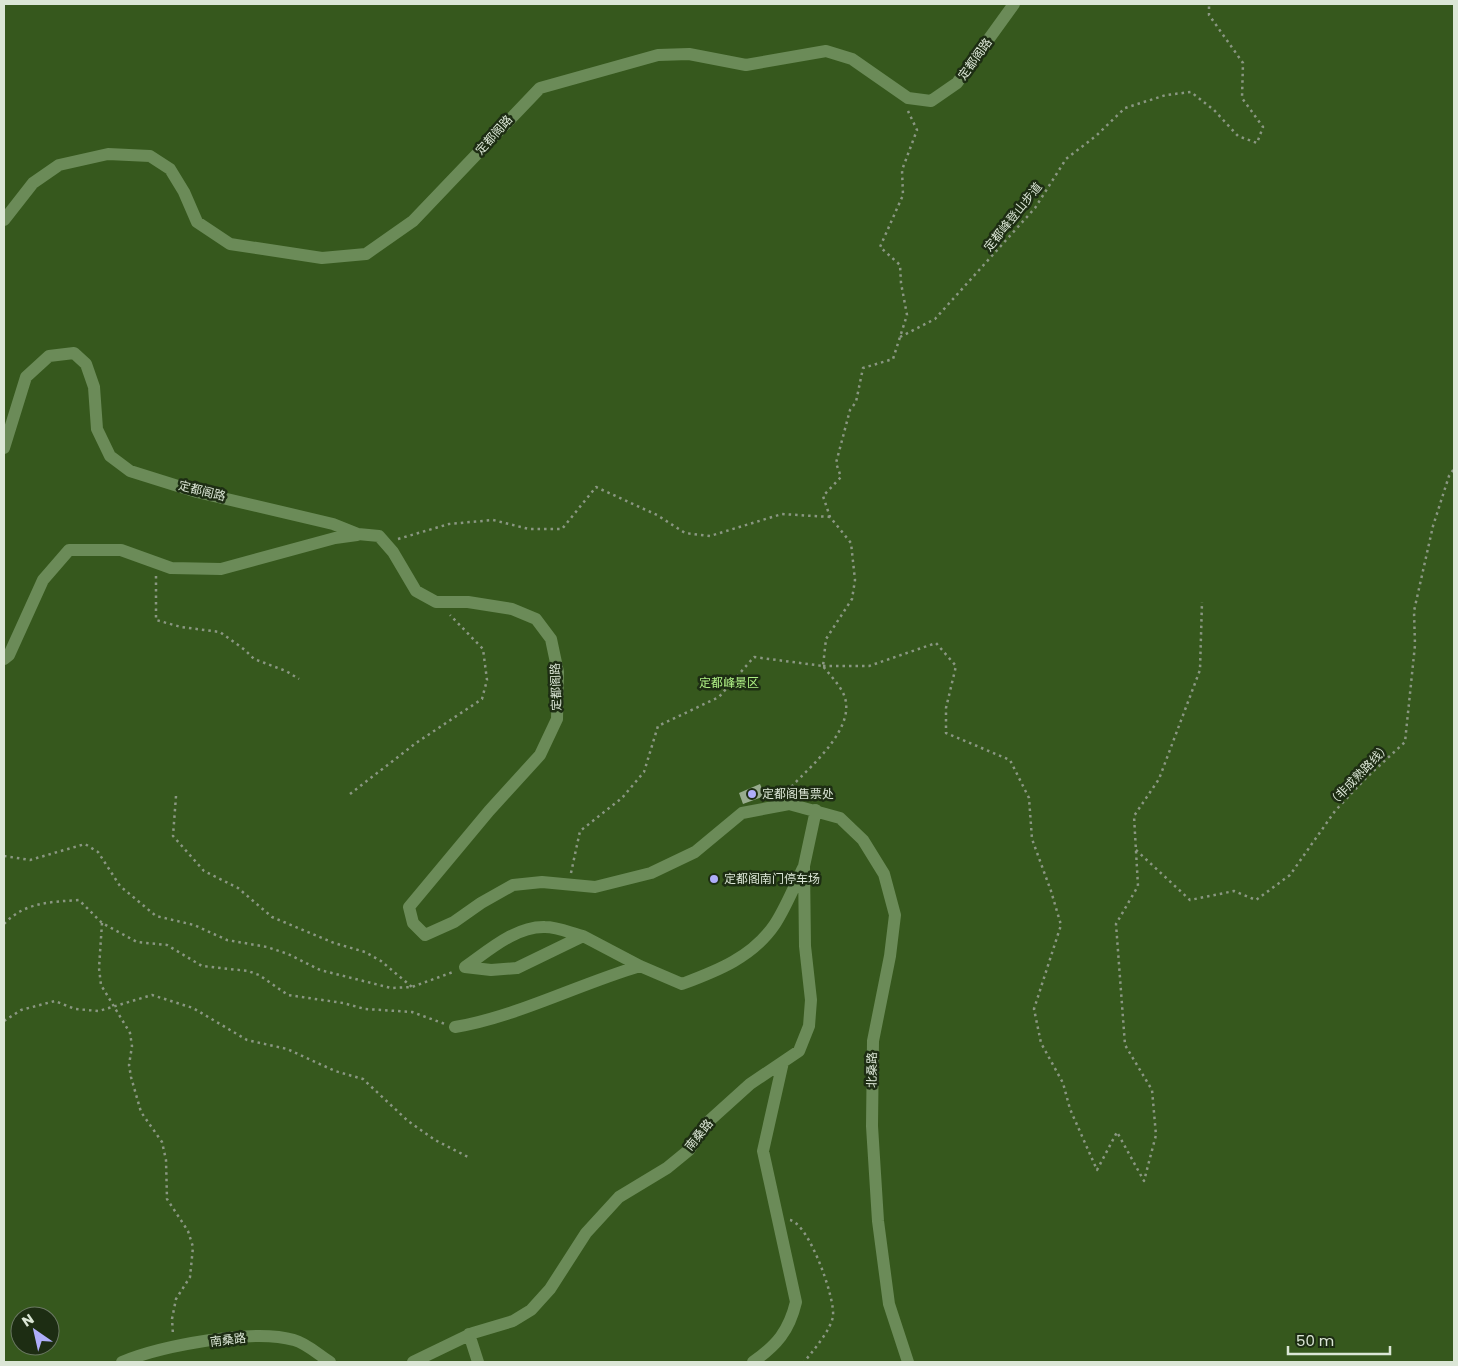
<svg xmlns="http://www.w3.org/2000/svg" width="1458" height="1366" font-family="Poppins,'Noto Sans SC',sans-serif">
<rect width="100%" height="100%" fill="#27371d"/>
<path fill="#36581d" fill-rule="evenodd" d="M 4,4 L 1454,4 L 1454,1362 L 4,1362 ZM 20,1316 L 50,1316 L 50,1346 L 20,1346 Z"/>
<path fill="#97ab8d" d="M 760,784 L 765,796 L 743,804 L 739,793 Z"/>
<g fill="none" stroke-linecap="round" stroke-linejoin="round">
<path stroke="#8a9782" stroke-width="2.5" stroke-dasharray="2.5 4" stroke-linecap="butt" d="M 900,337 L 935,319 L 1035,208 L 1066,159 L 1097,135 L 1125,108 L 1166,95 L 1191,92 L 1214,110 L 1238,136 L 1257,143 L 1263,127 L 1242,98 L 1243,63 L 1209,15 L 1209,4
M 398,539 L 449,524 L 493,520 L 529,529 L 562,529 L 596,487 L 657,515 L 685,533 L 710,536 L 782,514 L 830,517
M 156,576 L 156,620 L 181,627 L 220,632 L 245,650 L 254,659 L 286,671 L 299,679
M 823,666 L 869,666 L 936,643 L 956,666 L 946,708 L 946,733 L 1010,760 L 1029,798 L 1032,839 L 1051,891 L 1061,925 L 1034,1009 L 1041,1043 L 1063,1083 L 1070,1109 L 1097,1170 L 1117,1132 L 1144,1181 L 1156,1135 L 1152,1090 L 1125,1045 L 1116,924 L 1138,886 L 1134,816 L 1159,779 L 1200,670 L 1202,602
M 791,793 L 792,786 C 812,765 861,724 842,691 C 837,682 829,674 823,666
M 350,794 L 416,743 L 482,699 L 487,680 L 483,649 L 450,615
M 176,796 L 173,836 L 204,871 L 238,888 L 272,917 L 334,943 L 365,952 L 381,961 L 412,987
M 1136,850 L 1190,900 L 1234,891 L 1256,900 L 1290,875 L 1335,811 L 1365,779 L 1405,742 L 1415,645 L 1414,611 L 1433,526 L 1449,476 L 1454,469
M 4,856 L 30,860 L 85,844 L 98,852 L 120,886 L 156,916 L 194,925 L 227,940 L 267,947 L 288,954 L 320,970 L 391,988 L 412,987 L 453,972
M 571,873 L 580,831 L 622,798 L 644,772 L 658,726 L 719,697 L 754,657 L 823,666 L 826,639 L 852,599 L 855,580 L 851,543 L 830,517 L 823,496 L 841,477 L 836,463 L 850,410 L 856,402 L 863,368 L 893,359 L 907,315 L 901,283 L 900,265 L 880,247 L 903,195 L 902,170 L 917,130 L 908,111
M 102,923 L 99,968 L 101,985 L 130,1033 L 132,1046 L 129,1065 L 131,1077 L 141,1112 L 162,1142 L 166,1160 L 167,1199 L 188,1231 L 193,1247 L 190,1277 L 176,1299 L 172,1319 L 173,1335
M 4,924 C 25,902 50,902 79,900 L 102,923 L 137,942 L 167,945 L 202,966 L 248,971 L 259,975 L 288,995 L 343,1003 L 365,1009 L 412,1012 L 445,1024
M 4,1021 L 21,1010 L 55,1001 L 75,1009 L 99,1011 L 152,995 L 193,1008 L 247,1040 L 287,1049 L 335,1071 L 363,1079 L 408,1121 L 435,1140 L 468,1157
M 790,1220 C 809,1224 835,1297 833,1316 C 831,1330 813,1351 804,1362"/>
<path stroke="#6b8b58" stroke-width="12" d="M 4,220 L 33,183 L 59,165 L 108,154 L 150,156 L 170,169 L 184,192 L 197,222 L 230,244 L 322,258 L 366,254 L 413,221 L 540,88 L 658,55 L 689,54 L 746,65 L 826,51 L 852,59 L 908,98 L 931,101 L 957,83 L 1014,4
M 4,448 L 26,377 L 49,356 L 74,353 L 86,364 L 94,387 L 97,429 L 110,456 L 130,471 L 197,492 L 333,524 L 358,534 L 379,536 L 393,552 L 416,591 L 436,602 L 468,602 L 512,609 L 536,619 L 551,639 L 558,672 L 557,719 L 540,755 L 489,811 L 409,907 L 413,923 L 425,935 L 454,922 L 481,903 L 513,885 L 542,882 L 595,887 L 651,873 L 695,852 L 742,813 L 789,804 L 840,818 L 863,840 L 884,874 L 895,915 L 890,956 L 873,1041 L 872,1126 L 878,1221 L 889,1304 L 908,1362
M 4,659 L 9,655 L 43,580 L 69,550 L 121,550 L 171,568 L 221,569 L 335,538 L 357,535
M 583,936 C 571,933 557,927 545,927 C 515,926 487,952 465,967 L 491,970 L 517,968 L 583,936 L 640,966 L 682,984 C 717,971 753,957 775,924 C 786,907 794,887 803,868
M 455,1027 C 516,1017 579,984 640,966
M 469,1334 L 478,1362
M 122,1362 C 161,1346 253,1328 294,1340 C 306,1343 319,1355 330,1362
M 413,1362 L 473,1333 L 513,1321 L 531,1310 L 550,1289 L 586,1233 L 619,1197 L 667,1168 L 689,1150 L 709,1121 L 750,1084 L 799,1051 L 809,1026 L 811,1000 L 805,946 L 804,866 L 816,810
M 753,1362 C 777,1345 789,1331 796,1302 L 763,1151 L 783,1062"/>
</g>
<g fill="#afaefa" stroke="#1d2d13" stroke-width="2">
<circle cx="752" cy="794" r="5"/>
<circle cx="714" cy="879" r="5"/>
</g>
<g text-anchor="middle" stroke-width="5" stroke-linejoin="round" paint-order="stroke">
<g font-size="12" fill="#dbe6d6" stroke="#1d2d13">
<text transform="translate(975 59) rotate(-54)" y="4">定都阁路</text>
<text transform="translate(494 135) rotate(-48)" y="4">定都阁路</text>
<text transform="translate(1013 217) rotate(-51)" y="4">定都峰登山步道</text>
<text transform="translate(202 491) rotate(14)" y="4">定都阁路</text>
<text transform="translate(556 687) rotate(-92)" y="4">定都阁路</text>
<text transform="translate(1359 775) rotate(-46)" y="4">（非成熟路线）</text>
<text transform="translate(872 1070) rotate(-89)" y="4">北桑路</text>
<text transform="translate(699 1135) rotate(-51)" y="4">南桑路</text>
<text transform="translate(228 1340) rotate(-7)" y="4">南桑路</text>
</g>
<g font-size="12" fill="#adee84" stroke="#1d2d13">
<text x="729" y="687">定都峰景区</text>
</g>
<g font-size="12" fill="#dbe6d6" stroke="#1d2d13" text-anchor="start">
<text x="762" y="798">定都阁售票处</text>
<text x="724" y="883">定都阁南门停车场</text>
</g>
</g>
<rect width="1458" height="1366" fill="none" stroke="#dbe6d6" stroke-width="10"/>
<g transform="translate(35 1331) rotate(326)"><circle r="24" fill="#1d2d13" stroke="#697761"/>
<path d="M0-4L9 19L0 12L-9 19Z" fill="#afaefa"/>
<text y="-8" font-size="14" font-weight="bold" text-anchor="middle" fill="#dbe6d6">N</text>
</g>
<path d="M1288 1346v8h102v-8" fill="none" stroke="#dbe6d6" stroke-width="2.5"/>
<text x="1296" y="1346" font-size="15" fill="#dbe6d6" stroke="#1d2d13" stroke-width="4" paint-order="stroke">50 m</text>
</svg>
